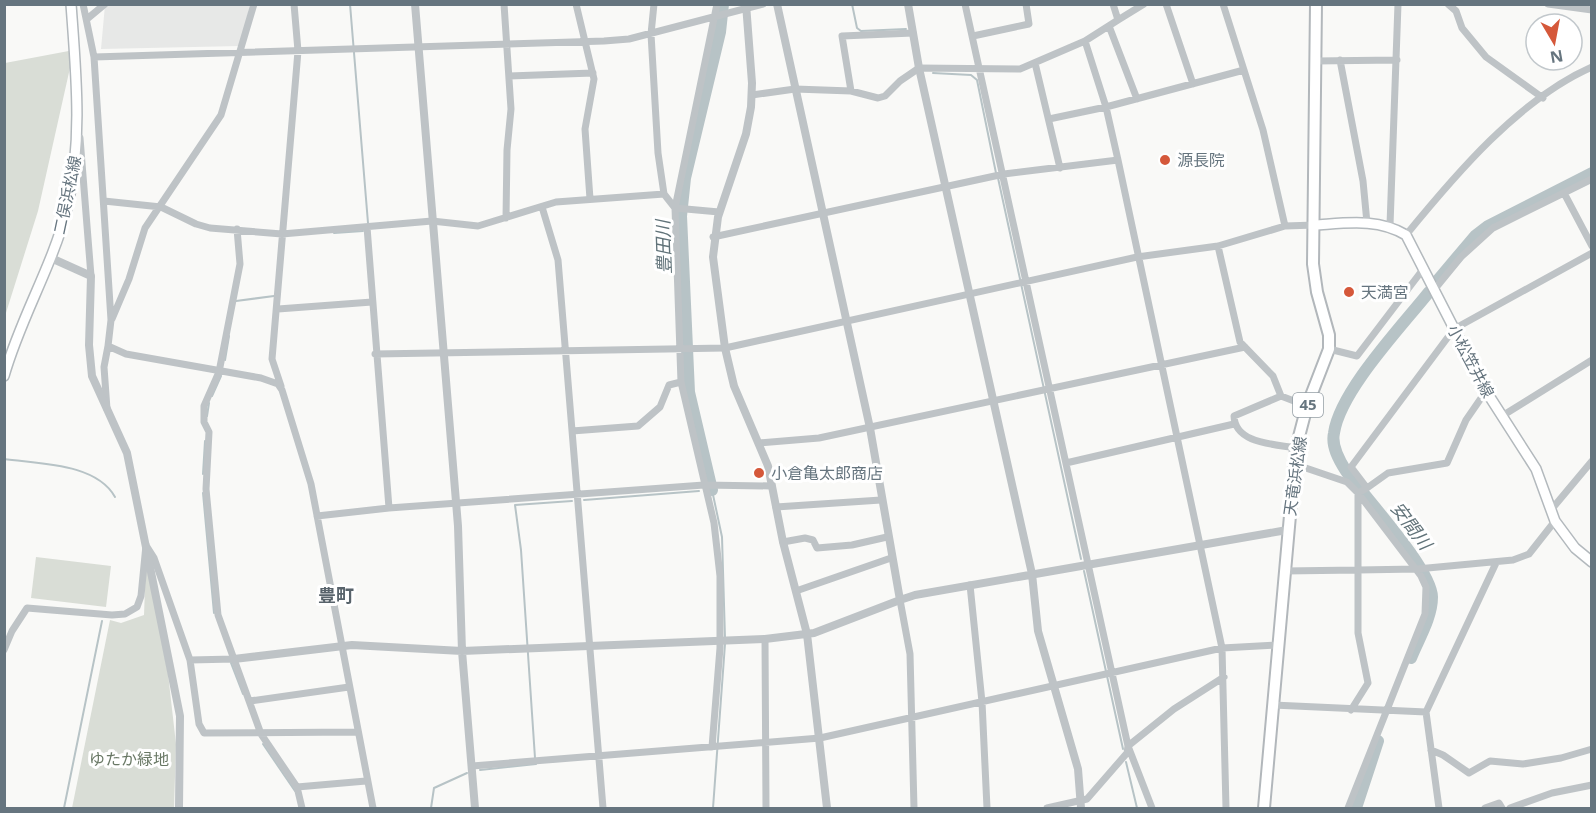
<svg xmlns="http://www.w3.org/2000/svg" width="1596" height="813" font-family="'Noto Sans','Noto Sans JP',sans-serif">
<rect width="100%" height="100%" fill="#f9f9f7"/>
<path fill="#e7e8e7" d="M 105,5 L 250,5 L 240,46 L 101,49 Z"/>
<path fill="#d9ddd6" d="M 74,50 L 38,211 L 5,316 L 5,63 Z
M 36,557 L 111,566 L 106,607 L 31,598 Z
M 146,561 L 168,674 L 176,744 L 174,808 L 72,808 L 110,620 L 121,623 L 144,615 Z"/>
<g fill="none" stroke-linecap="round" stroke-linejoin="round">
<path stroke="#b7c3c6" stroke-width="2" d="M 350,4 L 368,223
M 852,4 L 857,28 L 861,31 L 906,29
M 933,73 L 971,75 L 977,80 L 996,173
M 998,178 L 1081,559
M 334,233 L 363,231
M 236,301 L 274,296
M 225,360 L 229,336
M 212,396 L 221,376
M 207,416 L 209,403
M 4,459 C 39,464 96,463 115,497
M 203,474 L 205,441
M 709,490 L 712,490 L 722,537 L 725,638
M 203,493 L 214,613
M 584,500 L 699,491
M 1084,571 L 1123,749
M 231,663 L 243,694
M 263,744 L 295,791
M 535,758 L 521,550 L 515,505 L 572,501
M 1126,762 L 1137,808
M 480,770 L 536,764
M 64,808 L 102,621
M 431,808 L 434,788 L 467,773
M 713,808 L 725,644"/>
<path stroke="#b7c3c6" stroke-width="12" d="M 1437,281 L 1475,236 L 1488,226 L 1592,173
M 712,490 L 689,392 L 681,216 L 685,178 L 720,32 L 723,4
M 1411,658 C 1418,640 1432,618 1432,597 C 1431,568 1365,498 1346,471 C 1339,460 1331,446 1334,433 C 1340,391 1402,326 1429,292
M 1356,808 L 1378,741"/>
<g stroke="#b3b9bd" stroke-width="12">
<path id="secondary" d="M 1315,225 C 1347,223 1378,218 1406,235 L 1486,391 L 1536,469 L 1555,521 L 1575,548 L 1592,562
M 4,376 C 20,319 52,267 67,209 C 83,141 76,73 71,4"/>
</g>
<g stroke="#b2b7bb" stroke-width="14">
<path id="primary" d="M 1264,808 L 1296,448 L 1307,406 L 1329,349 L 1329,335 L 1317,292 L 1313,264 L 1316,4"/>
</g>
<path stroke="#bec3c6" stroke-width="7" d="M 83,4 L 94,57 L 111,320 L 108,346 L 126,354 L 261,378 L 278,384 L 282,390 L 311,484 L 373,808
M 504,4 L 511,109 L 507,150 L 506,218
M 576,4 L 594,79 L 585,129 L 590,199
M 654,4 L 651,34 L 658,153 L 664,194 L 675,208 L 719,212
M 965,4 L 1128,746 L 1152,808
M 1113,4 L 1118,20 L 1085,41 L 1106,107 L 1118,160 L 1222,648 L 1226,808
M 1166,4 L 1193,84
M 1223,4 L 1263,130 L 1285,226 L 1315,225
M 1448,4 L 1456,11 L 1462,28 L 1486,57 L 1543,98
M 1548,4 L 1592,10
M 87,19 L 105,4
M 1118,20 L 1144,4
M 1109,26 L 1137,99
M 973,36 L 1029,24 L 1026,4
M 94,57 L 604,41 L 629,39 L 763,4
M 1340,60 L 1363,181 L 1367,223
M 1315,61 L 1397,60
M 1035,63 L 1060,168
M 509,76 L 593,73
M 851,91 L 842,36 L 913,33
M 752,95 L 795,89 L 851,91 L 878,98 L 885,96 L 900,81 L 919,68 L 1020,69 L 1085,41
M 1049,119 L 1106,107 L 1244,70
M 80,138 L 91,276
M 1564,193 L 1592,246
M 104,201 L 161,207 L 196,224 L 210,228 L 282,234 L 432,221 L 478,226 L 556,202 L 664,194
M 542,207 L 558,260 L 603,808
M 1390,225 L 1398,4
M 237,229 L 240,264 L 219,372 L 204,406 L 204,422 L 209,432 L 206,489 L 218,615 L 261,734 L 297,787 L 302,808
M 1406,235 C 1455,175 1519,99 1592,67
M 713,237 L 1004,174 L 1118,160
M 1218,246 L 1240,342 L 1273,376 L 1281,396 L 1234,416 C 1235,444 1275,444 1296,448
M 1434,290 L 1461,257 L 1493,228 L 1592,179
M 278,309 L 372,302
M 112,319 L 129,279 L 145,228 L 221,115 L 254,4
M 1329,349 L 1357,356 L 1424,268
M 375,354 L 725,348 L 1137,257 L 1218,246 L 1285,226
M 281,386 L 272,359 L 298,51 L 294,4
M 1281,396 L 1307,406
M 107,409 L 104,367 L 108,346
M 1502,416 L 1592,360
M 572,431 L 638,426 L 660,407 L 669,385 L 681,382
M 759,443 L 819,438 L 1245,347
M 1066,463 L 1234,424
M 1294,464 L 1347,482 L 1358,493 L 1421,576 L 1426,587 L 1425,614 L 1348,808
M 1367,488 L 1388,473 L 1447,463 L 1466,420 L 1486,391
M 776,507 L 881,500
M 389,508 L 704,485 L 772,486
M 1551,510 L 1592,461
M 317,516 L 389,508 L 367,227
M 783,542 L 805,538 L 813,540 L 817,548 L 852,545 L 887,537
M 147,547 L 154,558 L 190,660 L 234,659
M 1284,571 L 1358,570 L 1358,493 L 1367,488 L 1351,467 L 1454,329 L 1592,253
M 970,585 L 982,702 L 987,808
M 796,591 L 891,558
M 900,600 L 910,654 L 914,808
M 765,639 L 766,808
M 4,650 L 12,631 L 27,608 L 112,615 L 125,614 L 137,607 L 141,596 L 146,545
M 190,660 L 199,724 L 204,733 L 357,732
M 250,701 L 349,687
M 1273,705 L 1426,712
M 1351,710 L 1368,683 L 1358,633 L 1358,570 L 1417,569 L 1513,560 L 1529,554 L 1555,521
M 712,747 L 720,648 L 720,576 L 714,523 L 681,382 L 675,208 L 717,4
M 1431,750 L 1443,755 L 1469,773 L 1490,761 L 1523,764 L 1561,758 L 1592,749
M 472,766 L 820,738 L 1222,648 L 1277,645
M 297,787 L 366,781
M 1047,808 L 1087,799 L 1127,753 L 1128,746 L 1174,709 L 1224,677
M 1439,808 L 1426,712 L 1496,563
M 1485,808 L 1499,803 L 1502,808
M 1510,808 L 1552,793 L 1592,785"/>
<path stroke="#bec3c6" stroke-width="8" d="M 415,4 L 458,526 L 462,651 L 475,808
M 746,4 L 752,83 L 751,107 L 746,134 L 718,217 L 713,257 L 725,348 L 734,386 L 768,466 L 783,542 L 807,634 L 827,808
M 908,4 L 919,68 L 1032,574 L 1038,631 L 1078,769 L 1081,808
M 51,258 L 91,276 L 89,345 L 92,376 L 127,453 L 180,716 L 179,808
M 900,600 L 915,595 L 1287,530
M 234,659 L 352,645 L 462,651 L 765,639 L 814,633 L 900,600 L 870,428 L 777,4"/>
<use href="#secondary" stroke="#fff" stroke-width="9"/>
<use href="#primary" stroke="#fff" stroke-width="10"/>
</g>
<g fill="#d5583a" stroke="#fff" stroke-width="2">
<circle cx="1165" cy="160" r="6"/>
<circle cx="1349" cy="292" r="6"/>
<circle cx="759" cy="473" r="6"/>
</g>
<g text-anchor="middle" stroke-width="6" stroke-linejoin="round" paint-order="stroke">
<rect fill="#fff" stroke="#949ea5" stroke-width="1.5" x="1293" y="393" width="30" height="24" rx="4.5"/>
<g font-size="15" font-weight="bold" fill="#66757f">
<text x="1308" y="410">45</text>
</g>
<g font-size="16" fill="#66757f" stroke="#fff" text-anchor="start">
<text x="1177" y="166">源長院</text>
<text x="1361" y="298">天満宮</text>
<text x="771" y="479">小倉亀太郎商店</text>
</g>
<g font-size="16" fill="#66757f" stroke="#fff">
<text transform="translate(67 195) rotate(-78)" y="6">二俣浜松線</text>
<text transform="translate(1471 361) rotate(62)" y="6">小松笠井線</text>
<text transform="translate(1295 476) rotate(-82)" y="6">天竜浜松線</text>
</g>
<g font-size="16" fill="#697865" stroke="#fff">
<text x="129" y="765">ゆたか緑地</text>
</g>
<g font-size="18" font-style="italic" fill="#617379" stroke="#fff">
<text transform="translate(664 247) rotate(-92)" y="6">豊田川</text>
<text transform="translate(1411 526) rotate(53)" y="6">安間川</text>
</g>
<g font-size="18" font-weight="bold" fill="#58636b" stroke="#fff">
<text x="336" y="602">豊町</text>
</g>
</g>
<rect width="1596" height="813" fill="none" stroke="#66757f" stroke-width="12"/>
<g transform="translate(1554 42) rotate(170)"><circle r="28" fill="#ffffff" stroke="#c2c8cc" stroke-width="1.5"/>
<path d="M0-4.5L10 22L0 15L-10 22Z" fill="#d5583a"/>
<text y="-9" font-size="16" font-weight="bold" text-anchor="middle" fill="#66757f">N</text>
</g>
</svg>
